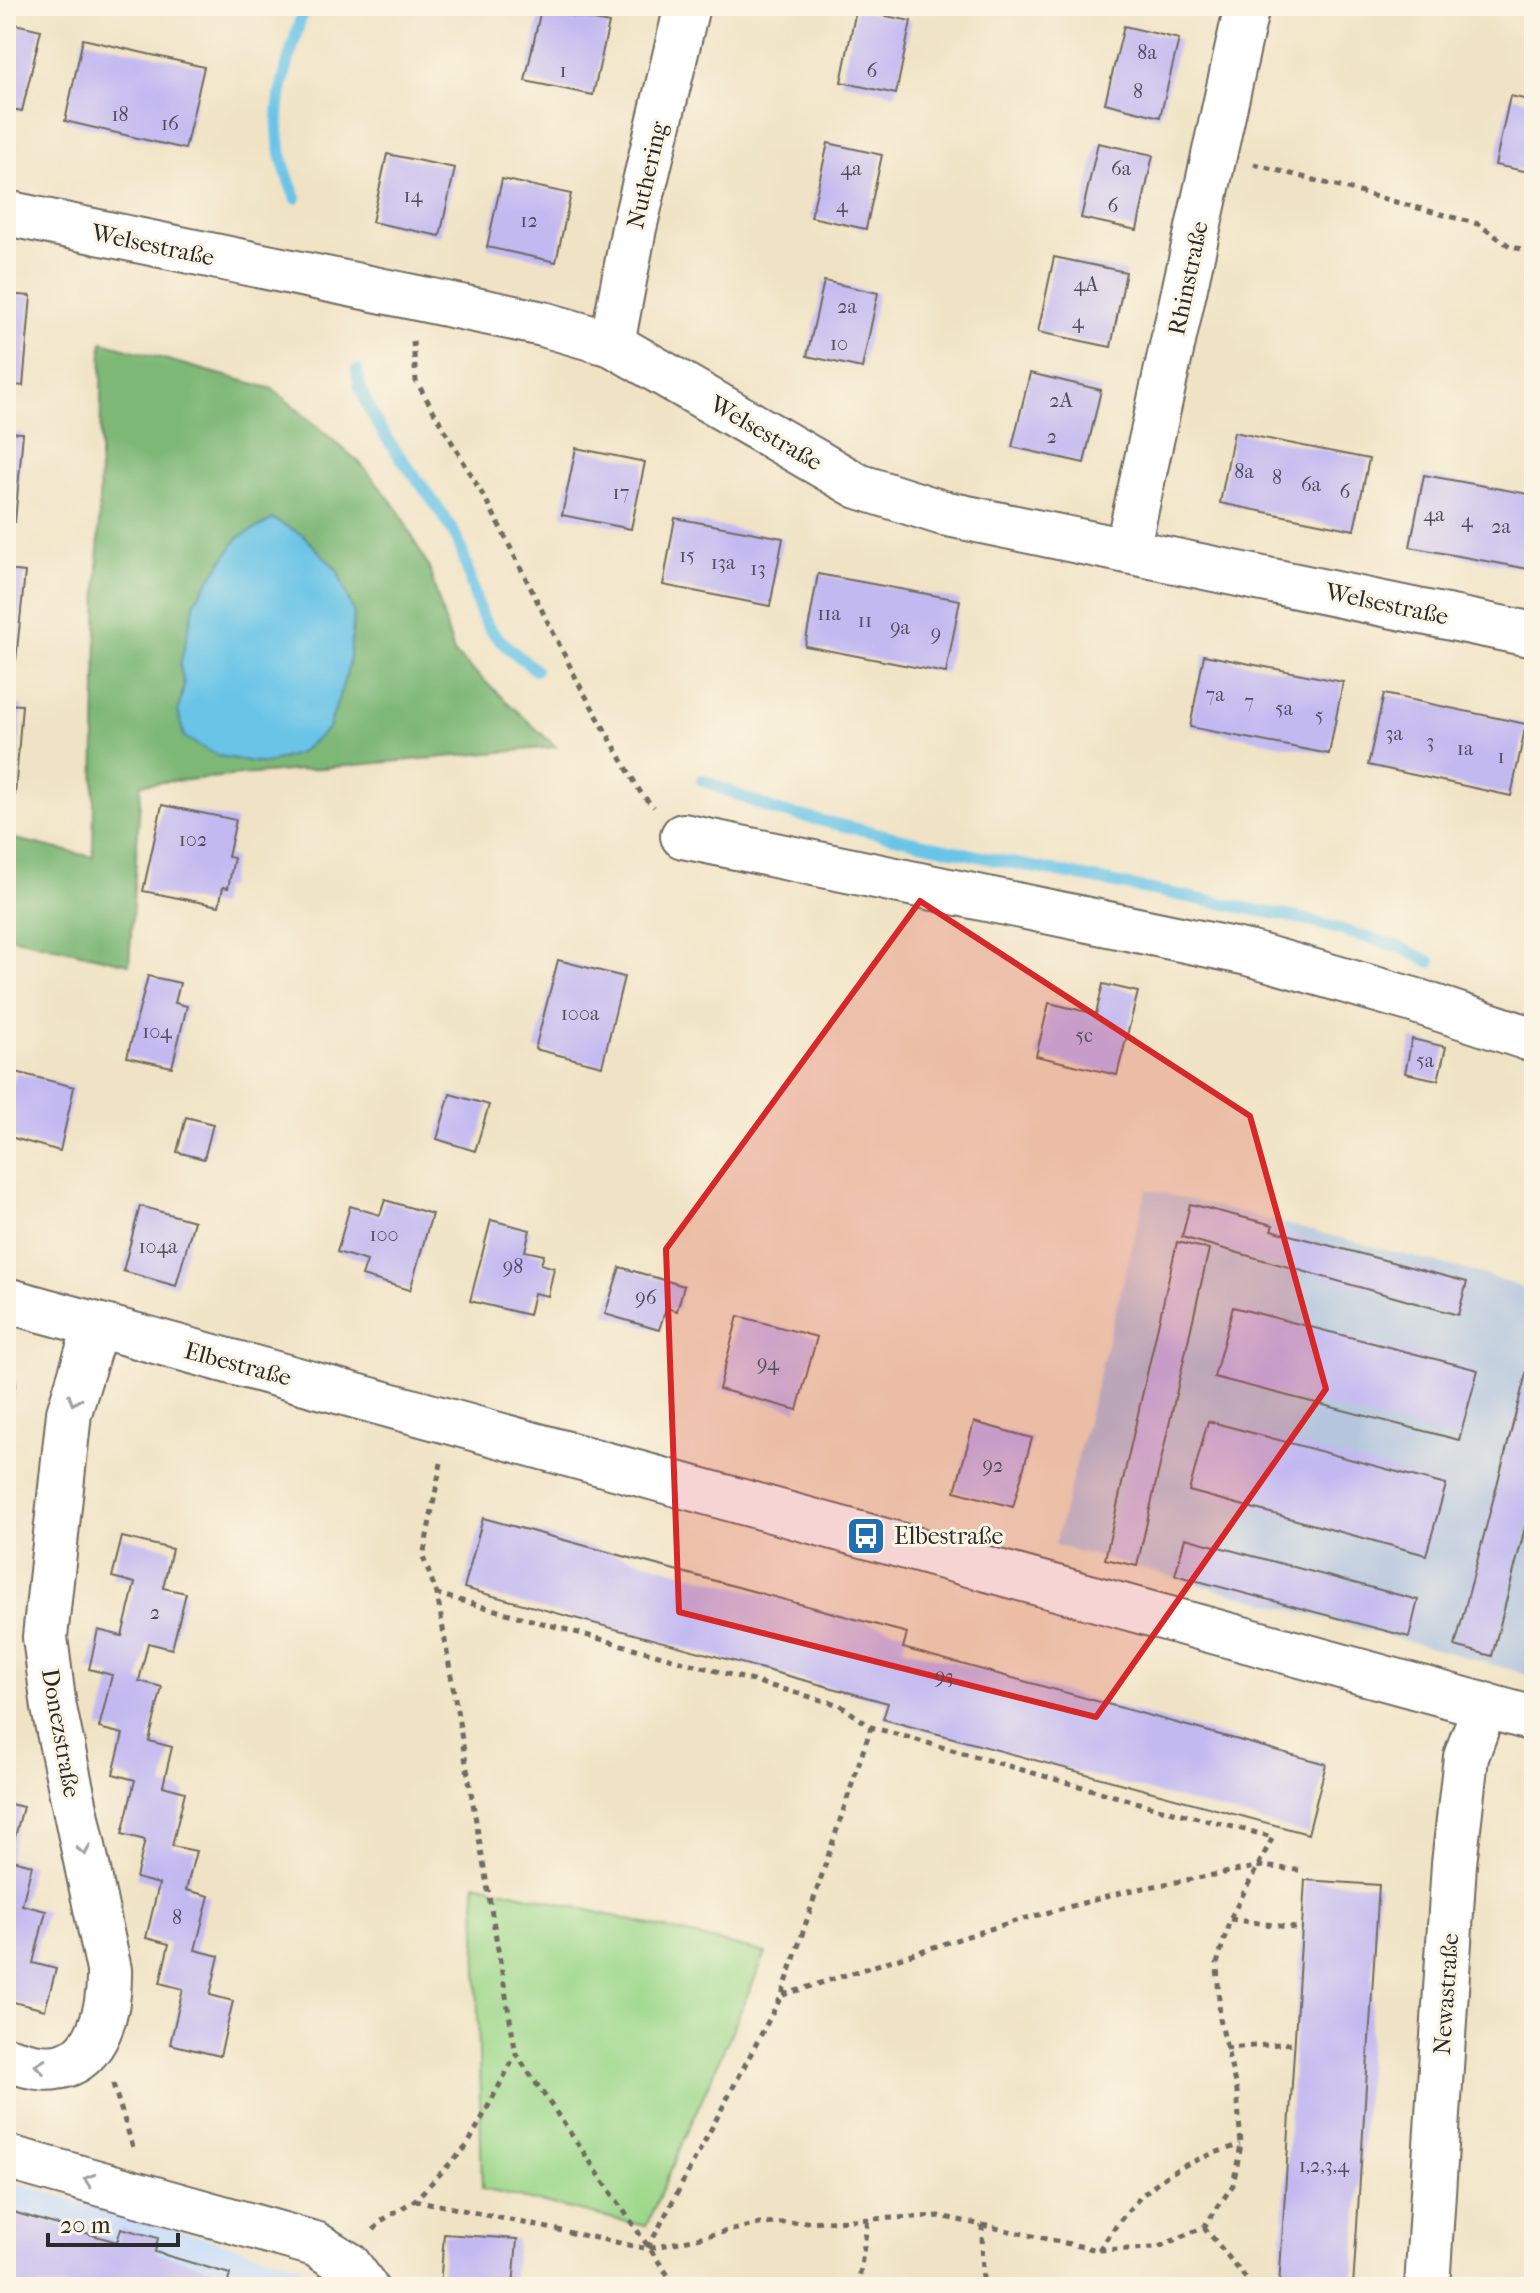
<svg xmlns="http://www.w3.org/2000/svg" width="1540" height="2293" font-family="'IM FELL French Canon',serif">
<rect width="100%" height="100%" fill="#fcf5e5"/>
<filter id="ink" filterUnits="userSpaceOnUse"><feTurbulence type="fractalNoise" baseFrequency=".0125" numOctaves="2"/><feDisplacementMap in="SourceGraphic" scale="16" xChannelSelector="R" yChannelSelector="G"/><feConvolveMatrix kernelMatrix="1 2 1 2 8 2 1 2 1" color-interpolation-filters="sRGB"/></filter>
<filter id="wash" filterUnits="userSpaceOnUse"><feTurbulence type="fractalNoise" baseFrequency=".006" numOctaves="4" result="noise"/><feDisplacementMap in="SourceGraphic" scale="32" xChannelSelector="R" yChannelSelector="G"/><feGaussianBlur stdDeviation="1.8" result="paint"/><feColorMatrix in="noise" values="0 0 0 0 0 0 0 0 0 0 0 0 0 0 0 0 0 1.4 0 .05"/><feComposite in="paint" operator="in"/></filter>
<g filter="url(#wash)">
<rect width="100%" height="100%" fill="#f0e3c5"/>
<path fill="#c7ddf9" d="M 6,2180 L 300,2265 L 295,2286 L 298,2287 L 6,2287 Z"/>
<path fill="#b5c6de" d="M 1147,1189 L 1489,1276 L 1534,1292 L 1534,1676 L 1055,1545 Z"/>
<path fill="#9dd88b" stroke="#64825b" stroke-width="2" d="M 475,1883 L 766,1953 L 646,2226 L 482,2189 Z"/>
<path fill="#7eb877" stroke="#547251" stroke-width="2" d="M 102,342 L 273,389 L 360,463 L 397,508 L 429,568 L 454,653 L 556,747 L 141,784 L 129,964 L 6,936 L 6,837 L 93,857 Z"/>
<path fill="#69c4e7" stroke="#4a7889" stroke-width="2" d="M 273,519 L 303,535 L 337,570 L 354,614 L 349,665 L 329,728 L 299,753 L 265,764 L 218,756 L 184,737 L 178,711 L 184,686 L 180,665 L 195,601 L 238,538 Z"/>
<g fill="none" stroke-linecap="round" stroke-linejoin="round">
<path stroke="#69c4e7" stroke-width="12" d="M 296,198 C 261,121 284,83 304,6
M 357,370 C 363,427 429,484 456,537 C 470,564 472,606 490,629 C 502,644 520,657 535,670
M 702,780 L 774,810 L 991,859 L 1303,919 L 1400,947 L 1430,962"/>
</g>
<g id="blocks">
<path fill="#c3b9f1" d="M 541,9 L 609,23 L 593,95 L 525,81 Z
M 856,10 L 911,21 L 896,94 L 841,82 Z
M 6,22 L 41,30 L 22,111 L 6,108 Z
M 1124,26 L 1179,39 L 1160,117 L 1105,103 Z
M 1533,26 L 1534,26 L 1534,60 L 1526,58 Z
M 83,39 L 204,67 L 185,149 L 65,121 Z
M 1510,96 L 1534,101 L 1534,173 L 1495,165 Z
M 828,143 L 882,155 L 866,229 L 811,217 Z
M 1098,143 L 1153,155 L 1137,230 L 1081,218 Z
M 387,154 L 455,168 L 440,236 L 372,222 Z
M 502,179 L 571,194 L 556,262 L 487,247 Z
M 1054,257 L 1126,272 L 1111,347 L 1038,332 Z
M 824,281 L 878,293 L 862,368 L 807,356 Z
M 6,294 L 31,296 L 23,386 L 6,384 Z
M 1030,373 L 1101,390 L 1084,463 L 1012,447 Z
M 6,432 L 23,433 L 15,522 L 6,521 Z
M 1234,432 L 1369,459 L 1354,530 L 1220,503 Z
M 576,448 L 645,462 L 631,529 L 562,515 Z
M 1424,475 L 1534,495 L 1534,570 L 1410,547 Z
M 675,518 L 783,538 L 770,606 L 663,585 Z
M 6,570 L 25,572 L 16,660 L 6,660 Z
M 818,574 L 960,600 L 946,673 L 805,646 Z
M 1204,655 L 1343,682 L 1329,754 L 1190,727 Z
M 1384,694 L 1526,724 L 1511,796 L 1368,765 Z
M 6,704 L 22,705 L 15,795 L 6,794 Z
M 162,805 L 236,820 L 228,857 L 234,858 L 228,888 L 223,887 L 219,906 L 143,891 Z
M 558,960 L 624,977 L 602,1066 L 535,1049 Z
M 148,976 L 180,983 L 175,1003 L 187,1006 L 172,1067 L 127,1057 Z
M 1103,984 L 1138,992 L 1117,1075 L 1036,1056 L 1049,1003 L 1096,1014 Z
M 1412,1039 L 1446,1047 L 1438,1080 L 1405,1073 Z
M 16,1072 L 74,1087 L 60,1151 L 6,1136 L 6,1108 Z
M 450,1094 L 489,1105 L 475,1151 L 437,1139 Z
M 186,1117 L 213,1124 L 204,1159 L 177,1152 Z
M 385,1200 L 432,1214 L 410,1290 L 362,1276 L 367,1261 L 337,1252 L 350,1206 L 380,1215 Z
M 1190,1204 L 1273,1225 L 1271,1230 L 1467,1282 L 1458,1315 L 1182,1237 Z
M 140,1206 L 194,1221 L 176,1286 L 123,1271 Z
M 491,1220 L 530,1230 L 525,1251 L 544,1255 L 541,1264 L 554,1268 L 548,1296 L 534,1293 L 529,1315 L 470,1301 Z
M 1177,1242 L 1209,1249 L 1137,1566 L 1105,1559 Z
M 620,1267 L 684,1286 L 677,1311 L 666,1308 L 659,1330 L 605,1314 Z
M 1233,1307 L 1478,1370 L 1459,1440 L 1214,1377 Z
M 738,1316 L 817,1337 L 797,1410 L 719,1389 Z
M 1534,1343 L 1534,1493 L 1492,1656 L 1455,1646 Z
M 6,1379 L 16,1382 L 7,1417 L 6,1417 Z
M 1208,1421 L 1446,1485 L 1426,1555 L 1189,1491 Z
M 974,1422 L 1032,1438 L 1013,1507 L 955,1491 Z
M 483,1518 L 907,1633 L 903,1648 L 1326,1764 L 1308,1834 L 883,1719 L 888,1703 L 464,1588 Z
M 122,1537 L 172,1549 L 163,1588 L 186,1593 L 172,1649 L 148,1643 L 139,1681 L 162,1687 L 149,1741 L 172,1747 L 163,1786 L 185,1792 L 172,1846 L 196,1851 L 186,1890 L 209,1896 L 195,1950 L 219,1956 L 210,1995 L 233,2001 L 220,2056 L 170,2044 L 183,1989 L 160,1983 L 169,1944 L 146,1938 L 159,1884 L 136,1878 L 145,1840 L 122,1834 L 135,1780 L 113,1774 L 123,1734 L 99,1728 L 112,1675 L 89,1669 L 98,1630 L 122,1636 L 135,1583 L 112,1577 Z
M 1185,1538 L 1418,1600 L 1409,1637 L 1175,1575 Z
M 6,1803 L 23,1807 L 9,1859 L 32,1865 L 22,1905 L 46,1911 L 33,1963 L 56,1969 L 45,2010 L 6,2000 Z
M 1305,1880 L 1379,1885 L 1353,2287 L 1279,2287 Z
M 6,2210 L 117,2242 L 121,2228 L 158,2238 L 155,2252 L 230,2274 L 227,2287 L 6,2287 Z
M 444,2234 L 517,2239 L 513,2287 L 440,2287 Z"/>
</g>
</g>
<g filter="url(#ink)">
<use href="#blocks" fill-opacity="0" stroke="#706b61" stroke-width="2"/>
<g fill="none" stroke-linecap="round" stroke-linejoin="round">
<g stroke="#706b61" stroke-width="48">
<path id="minor" d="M 6,213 L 543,324 L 612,344 L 858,486 L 943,513 L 1534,635
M 612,344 L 634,228 L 687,6
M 1127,550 L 1247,6
M 683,836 L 1248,953 L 1413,1000 L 1534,1040
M 6,1300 L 1534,1719
M 6,2059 C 22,2063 39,2070 56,2067 C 100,2062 110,2005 109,1970 L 54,1708 L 45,1637 L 69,1413 L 96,1325
M 6,2157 L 315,2244 L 348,2264 L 365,2287
M 1427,2287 L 1454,1864 L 1466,1757 L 1485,1705"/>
</g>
<path stroke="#706b61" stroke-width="5" stroke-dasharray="6 6" stroke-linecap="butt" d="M 1254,164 L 1478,224 L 1511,247 L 1534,251
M 413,341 L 416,381 L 491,509 L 580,686 L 642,795 L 654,807
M 441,1463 L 423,1557 L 437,1594 L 516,2054 L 676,2287
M 1230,1919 L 1302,1929
M 783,1995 L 1012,1922 L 1128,1891 L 1261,1866 L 1305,1871
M 1225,2048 L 1294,2043
M 113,2084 L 133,2147
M 415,2200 L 648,2249 L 759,2224 L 940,2216 L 1098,2250 L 1156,2248 L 1204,2227 L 1233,2185 L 1241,2145 L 1237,2092 L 1220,2019 L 1217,1964 L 1230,1919 L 1273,1837 L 1146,1805 L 871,1727 L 840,1705 L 437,1594
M 982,2225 L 983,2287
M 1204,2227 L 1253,2287
M 374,2230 L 381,2221 L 415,2200 L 467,2146 L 516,2054
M 648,2248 L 782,1995 L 871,1727
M 1099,2250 C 1141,2188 1167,2166 1240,2145
M 858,2287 L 868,2218"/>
<use href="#minor" stroke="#fff" stroke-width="44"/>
</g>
<defs><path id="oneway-chevron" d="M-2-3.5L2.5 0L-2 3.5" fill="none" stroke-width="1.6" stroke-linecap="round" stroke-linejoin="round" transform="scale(2)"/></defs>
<g stroke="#a0a0a0">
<use href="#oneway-chevron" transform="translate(74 1400) rotate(108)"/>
<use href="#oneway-chevron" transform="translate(84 1850) rotate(78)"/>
<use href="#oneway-chevron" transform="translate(40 2066) rotate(-173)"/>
<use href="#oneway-chevron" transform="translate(89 2180) rotate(-164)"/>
</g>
</g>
<path fill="#d62828" fill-opacity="0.2" stroke="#d62828" stroke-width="6" stroke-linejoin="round" d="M 920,901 L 1250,1116 L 1326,1389 L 1096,1717 L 679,1612 L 666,1249 Z"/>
<defs>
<g id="bus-square" transform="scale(2)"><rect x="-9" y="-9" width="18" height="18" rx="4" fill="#1f6fb2" stroke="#fcf5e5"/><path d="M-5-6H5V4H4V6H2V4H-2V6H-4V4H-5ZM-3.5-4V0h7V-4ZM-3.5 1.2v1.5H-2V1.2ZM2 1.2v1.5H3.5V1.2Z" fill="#fff"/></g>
</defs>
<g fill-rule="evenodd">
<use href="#bus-square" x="866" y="1536"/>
</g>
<g text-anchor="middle" stroke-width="6" stroke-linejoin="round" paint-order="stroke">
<g font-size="20" fill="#514e5c">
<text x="1147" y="59">8a</text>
<text x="563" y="77">1</text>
<text x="872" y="77">6</text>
<text x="1138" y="98">8</text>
<text x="120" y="121">18</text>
<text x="170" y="130">16</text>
<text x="851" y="175">4a</text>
<text x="1121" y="175">6a</text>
<text x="413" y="202">14</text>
<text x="842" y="212">4</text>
<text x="1113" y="212">6</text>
<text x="529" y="227">12</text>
<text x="1086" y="291">4A</text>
<text x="847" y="313">2a</text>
<text x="1078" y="328">4</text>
<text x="839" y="350">10</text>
<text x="1061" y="407">2A</text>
<text x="1052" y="443">2</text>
<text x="1244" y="478">8a</text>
<text x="1277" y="484">8</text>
<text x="1311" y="491">6a</text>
<text x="1345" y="498">6</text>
<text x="621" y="499">17</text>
<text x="1434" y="521">4a</text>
<text x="1467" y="527">4</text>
<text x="1501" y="533">2a</text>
<text x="687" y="562">15</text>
<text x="723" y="569">13a</text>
<text x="758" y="575">13</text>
<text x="829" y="620">11a</text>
<text x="865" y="627">11</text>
<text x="900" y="634">9a</text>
<text x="936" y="640">9</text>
<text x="1215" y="701">7a</text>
<text x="1249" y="708">7</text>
<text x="1284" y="715">5a</text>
<text x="1319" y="722">5</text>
<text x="1394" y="740">3a</text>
<text x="1430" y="748">3</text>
<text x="1465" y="755">1a</text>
<text x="1501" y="763">1</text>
<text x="193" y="846">102</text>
<text x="580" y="1020">100a</text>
<text x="157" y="1038">104</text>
<text x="1084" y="1042">5c</text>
<text x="1425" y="1067">5a</text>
<text x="384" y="1241">100</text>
<text x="158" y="1253">104a</text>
<text x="513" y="1273">98</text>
<text x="646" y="1304">96</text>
<text x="768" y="1370">94</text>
<text x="993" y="1472">92</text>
<text x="155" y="1619">2</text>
<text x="944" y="1683">93</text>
<text x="177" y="1924">8</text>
<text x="1324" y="2172">1,2,3,4</text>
</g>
<g font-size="24" fill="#2b2b2b" stroke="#fcf5e5">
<text transform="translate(647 175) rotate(-77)" y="8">Nuthering</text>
<text transform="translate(153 245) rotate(12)" y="8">Welsestraße</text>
<text transform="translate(1188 278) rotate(-78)" y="8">Rhinstraße</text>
<text transform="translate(766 433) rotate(30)" y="8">Welsestraße</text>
<text transform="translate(1387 604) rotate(12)" y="8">Welsestraße</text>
<text transform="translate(238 1364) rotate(15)" y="8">Elbestraße</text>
<text transform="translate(61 1733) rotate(80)" y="8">Donezstraße</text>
<text transform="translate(1446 1994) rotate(-86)" y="8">Newastraße</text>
</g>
<g font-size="24" fill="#2b2b2b" stroke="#fcf5e5" text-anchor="start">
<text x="894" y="1544">Elbestraße</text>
</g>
</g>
<rect width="1540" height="2293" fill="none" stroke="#fcf5e5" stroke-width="32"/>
<path d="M48 2233v12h130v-12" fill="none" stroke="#2b2b2b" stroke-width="4"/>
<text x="60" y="2233" font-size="24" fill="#2b2b2b" stroke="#fcf5e5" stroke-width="6" paint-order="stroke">20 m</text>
</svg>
